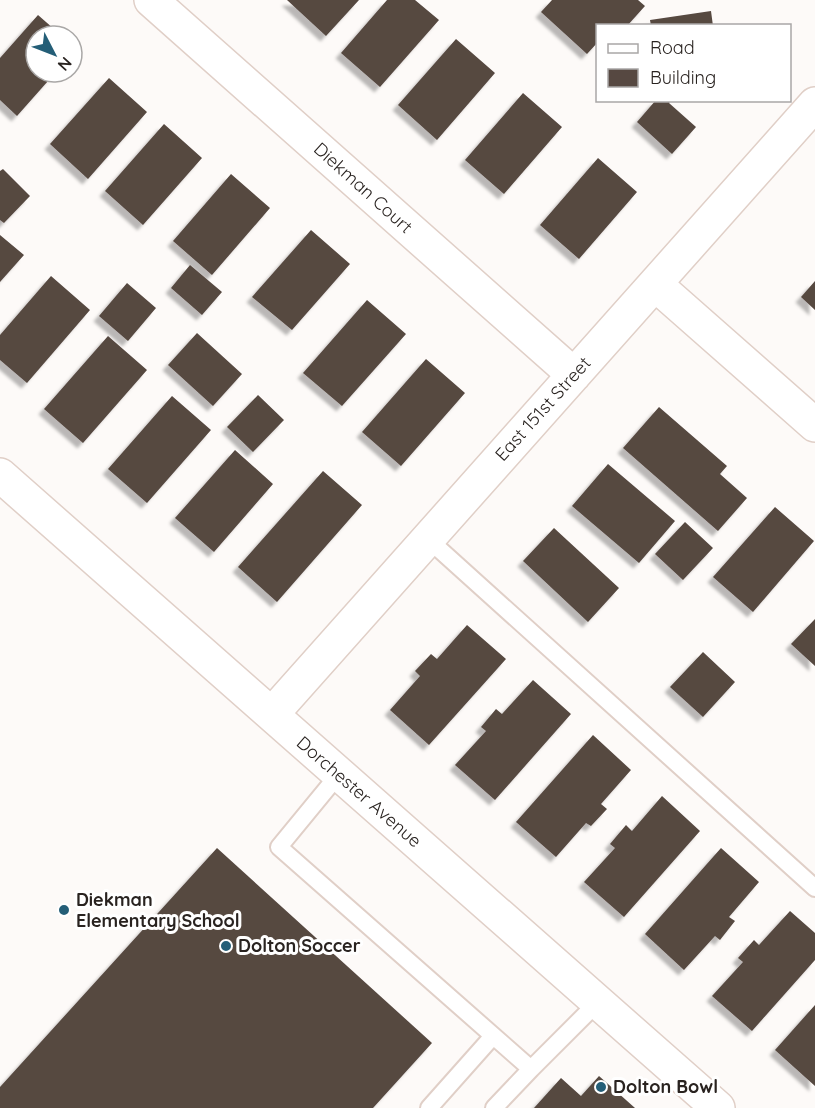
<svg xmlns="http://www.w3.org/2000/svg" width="815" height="1108" font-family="Quicksand,sans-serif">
<defs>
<filter id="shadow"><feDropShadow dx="-5.5" dy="5.5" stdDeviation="1.5" flood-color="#0004"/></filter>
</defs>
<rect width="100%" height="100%" fill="#fdfaf8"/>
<path fill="#564841" filter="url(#shadow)" d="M 287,0 L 359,0 L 326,36 Z
M 387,0 L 415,0 L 439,20 L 380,87 L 341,53 Z
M 552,0 L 638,0 L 645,6 L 627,26 L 598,26 L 598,42 L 587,54 L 541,12 Z
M 711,11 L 713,26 L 651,26 L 650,20 Z
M 38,15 L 62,36 L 36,36 L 36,72 L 56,72 L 17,116 L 0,100 L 0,58 Z
M 456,39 L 495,73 L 437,140 L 398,105 Z
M 109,78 L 147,112 L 88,179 L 50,144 Z
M 523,93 L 562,127 L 504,194 L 465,160 Z
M 656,100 L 671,100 L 669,103 L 696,127 L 672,154 L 637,122 Z
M 164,124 L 202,158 L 143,225 L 105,191 Z
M 598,158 L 637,192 L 579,259 L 540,225 Z
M 3,169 L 30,196 L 4,223 L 0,220 L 0,171 Z
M 231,174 L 270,208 L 212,275 L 173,241 Z
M 311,230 L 350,264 L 292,330 L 252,297 Z
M 0,235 L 24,255 L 0,282 Z
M 190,265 L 222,292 L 202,315 L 171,288 Z
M 51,276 L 90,310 L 27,383 L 0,360 L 0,335 Z
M 815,281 L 815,310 L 801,297 Z
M 127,283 L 156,308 L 128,341 L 99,316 Z
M 367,300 L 406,334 L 342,406 L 303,373 Z
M 197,333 L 242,374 L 213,406 L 168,365 Z
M 108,336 L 147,370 L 83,443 L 44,409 Z
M 426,359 L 465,393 L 401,466 L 362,432 Z
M 258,395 L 284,420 L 253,452 L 227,427 Z
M 172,396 L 211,430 L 147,503 L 108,469 Z
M 659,407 L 727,466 L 720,474 L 747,498 L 718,531 L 623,448 Z
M 235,450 L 273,484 L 214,552 L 175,518 Z
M 608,464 L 675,521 L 639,563 L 572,506 Z
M 323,471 L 362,505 L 277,602 L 238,567 Z
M 775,507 L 814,541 L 753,612 L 713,577 Z
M 685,522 L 713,548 L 683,580 L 655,554 Z
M 554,528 L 619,588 L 588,622 L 523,561 Z
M 815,619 L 815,666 L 791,644 Z
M 467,625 L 506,659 L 429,745 L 390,710 L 420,676 L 415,671 L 431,654 L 437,659 Z
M 703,652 L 735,682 L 703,717 L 670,687 Z
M 533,680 L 571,714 L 495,800 L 455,765 L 486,731 L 481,727 L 496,709 L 502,714 Z
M 593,735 L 631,770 L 601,804 L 607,809 L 591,826 L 586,823 L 556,857 L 516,822 Z
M 662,796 L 700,831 L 624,917 L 584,882 L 615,848 L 610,844 L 626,825 L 632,831 Z
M 217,848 L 432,1043 L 373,1108 L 0,1108 L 0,1087 Z
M 721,848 L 759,882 L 729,917 L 735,921 L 720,940 L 715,936 L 684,970 L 645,934 Z
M 790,911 L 815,933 L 815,960 L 752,1031 L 712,996 L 743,962 L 738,958 L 754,940 L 759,945 Z
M 815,1005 L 815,1086 L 775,1050 Z
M 599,1076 L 635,1108 L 534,1108 L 561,1078 L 581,1096 Z"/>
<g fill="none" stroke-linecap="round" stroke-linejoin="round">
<g stroke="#e0cfc7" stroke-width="20">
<path id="lane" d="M 428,539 L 815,888
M 339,774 L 279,847 L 531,1069 L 598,1002
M 429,1108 L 493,1036
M 494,1108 L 531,1069"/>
</g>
<g stroke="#e0cfc7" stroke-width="36">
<path id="street" d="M 151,0 L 574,375
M 655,284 L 815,425
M 0,475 L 718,1108
M 272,714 L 815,104"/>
</g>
<use href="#lane" stroke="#fff" stroke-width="16"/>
<use href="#street" stroke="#fff" stroke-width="33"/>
</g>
<g fill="#245e77" stroke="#fff" stroke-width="2">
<circle cx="64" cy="910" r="6"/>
<circle cx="226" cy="946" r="6"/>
<circle cx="601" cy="1087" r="6"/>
</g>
<g text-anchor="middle" stroke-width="6" stroke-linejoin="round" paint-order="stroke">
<g font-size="18" fill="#292320" stroke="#fff">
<text transform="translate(363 188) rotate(42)" y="6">Diekman Court</text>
<text transform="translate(543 409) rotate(-48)" y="6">East 151st Street</text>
<text transform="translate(359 792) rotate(41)" y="6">Dorchester Avenue</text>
</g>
<g font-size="18" font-weight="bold" fill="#292320" stroke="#fff" text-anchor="start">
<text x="76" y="906">Diekman<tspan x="76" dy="21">Elementary School</tspan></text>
<text x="238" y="952">Dolton Soccer</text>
<text x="613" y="1093">Dolton Bowl</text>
</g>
</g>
<rect x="596" y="24" width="195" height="78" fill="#ffffff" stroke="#a9a7a6" stroke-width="1.5"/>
<rect x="608" y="44" width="30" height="9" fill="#ffffff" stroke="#a9a7a6" stroke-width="1.5"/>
<text x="650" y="54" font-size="18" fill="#292320">Road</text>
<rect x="608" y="69" width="30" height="18" fill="#564841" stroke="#a9a7a6" stroke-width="1.5"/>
<text x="650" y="84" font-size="18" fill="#292320">Building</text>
<g transform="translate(54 54) rotate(132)"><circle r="28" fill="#ffffff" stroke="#a9a7a6" stroke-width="1.5"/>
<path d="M0-4.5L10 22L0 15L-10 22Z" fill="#245e77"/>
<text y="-9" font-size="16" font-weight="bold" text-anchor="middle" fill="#292320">N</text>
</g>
</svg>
